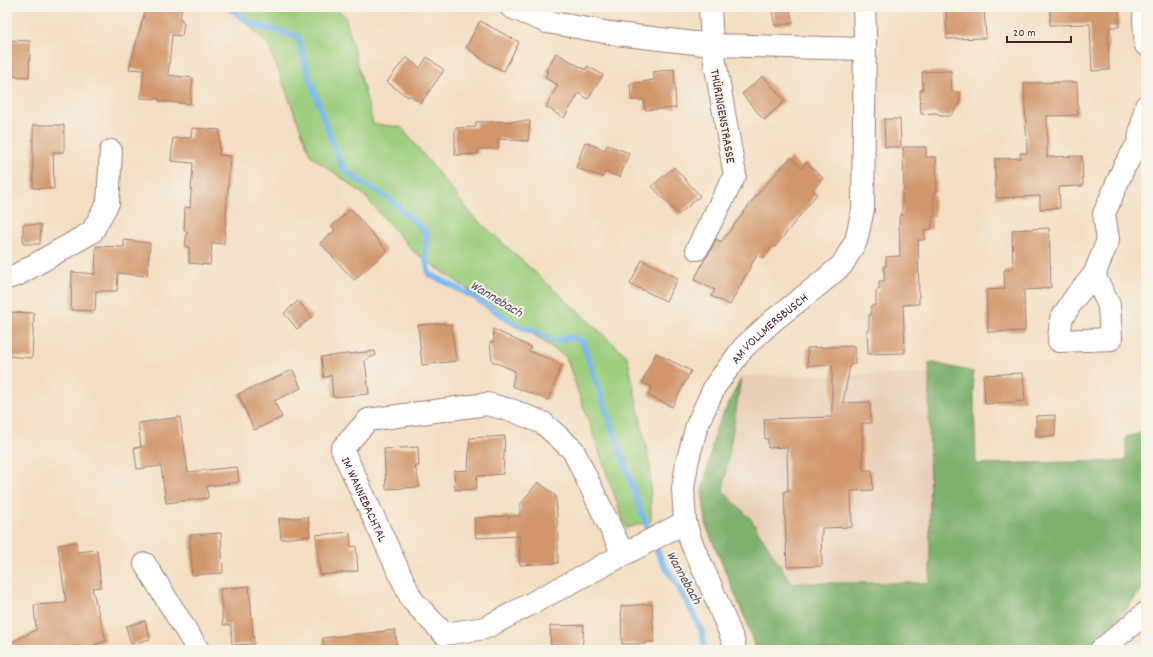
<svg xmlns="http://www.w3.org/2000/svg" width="1153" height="657" font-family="Dekko,sans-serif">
<rect width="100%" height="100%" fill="#f7f3e8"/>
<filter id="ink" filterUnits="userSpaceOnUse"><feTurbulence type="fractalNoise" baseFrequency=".025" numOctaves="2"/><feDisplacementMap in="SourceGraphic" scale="8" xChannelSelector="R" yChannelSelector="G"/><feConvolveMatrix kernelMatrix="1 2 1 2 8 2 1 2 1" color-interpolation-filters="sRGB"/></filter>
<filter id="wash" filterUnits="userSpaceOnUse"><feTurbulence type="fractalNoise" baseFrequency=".012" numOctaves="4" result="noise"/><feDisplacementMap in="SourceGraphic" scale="16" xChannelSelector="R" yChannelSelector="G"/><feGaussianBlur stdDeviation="0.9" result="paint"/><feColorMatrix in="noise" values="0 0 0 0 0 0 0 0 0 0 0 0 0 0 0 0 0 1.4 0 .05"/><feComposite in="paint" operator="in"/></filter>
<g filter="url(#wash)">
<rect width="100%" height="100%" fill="#f3dec1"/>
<path fill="#e8cfb5" d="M 929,374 L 930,583 L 791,583 L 750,518 L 723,491 L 741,379 L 738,376 Z"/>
<path fill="#9dce7e" stroke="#747654" d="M 229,7 L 335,7 L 345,16 L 373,124 L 401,127 L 473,216 L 627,356 L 650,465 L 651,521 L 626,528 L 566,357 L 414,252 L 362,193 L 311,156 L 268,44 Z"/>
<path fill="#7eb16d" stroke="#64684c" d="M 929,362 L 973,372 L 976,464 L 1126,461 L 1126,437 L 1146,432 L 1146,586 L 1141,590 L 1121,616 L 1085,650 L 755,650 L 747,623 L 707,528 L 702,492 L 716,428 L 741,379 L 723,491 L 750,518 L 791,583 L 930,583 Z"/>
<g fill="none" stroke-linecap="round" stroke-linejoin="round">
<path stroke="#7ab9ee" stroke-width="6" d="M 228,7 L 252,24 L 298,37 L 306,68 L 327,128 L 342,167 L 356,179 L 391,200 L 427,234 L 425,256 L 429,274 L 474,297 L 516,325 L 557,341 L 570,337 L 582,341 L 643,517 L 661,560 L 680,590 L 701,629 L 705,650"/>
</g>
<g id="blocks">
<path fill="#d1966b" d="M 146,7 L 182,7 L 180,18 L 184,23 L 182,36 L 172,35 L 168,75 L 193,78 L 190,104 L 159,101 L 160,99 L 141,98 L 144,70 L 129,69 Z
M 771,7 L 789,7 L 793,23 L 775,26 Z
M 946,7 L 984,7 L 986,38 L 947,39 Z
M 1050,7 L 1119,7 L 1119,27 L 1109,27 L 1110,32 L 1108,32 L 1109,70 L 1092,71 L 1090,24 L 1050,25 Z
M 480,21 L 519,42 L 504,71 L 489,64 L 466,47 Z
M 7,40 L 30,41 L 29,77 L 7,76 Z
M 556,53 L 586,70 L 587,66 L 603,75 L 588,99 L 579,93 L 564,118 L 546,107 L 558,85 L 545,78 L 548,72 L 546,71 Z
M 406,57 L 420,68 L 427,57 L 444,70 L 421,103 L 409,95 L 408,97 L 387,82 Z
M 674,69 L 676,108 L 645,110 L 644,100 L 631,100 L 630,84 L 654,80 L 653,72 Z
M 951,71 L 952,92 L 960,92 L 960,104 L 950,116 L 940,116 L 937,113 L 921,114 L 920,90 L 923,90 L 922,72 Z
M 763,76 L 785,101 L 764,120 L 742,94 Z
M 1077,82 L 1078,115 L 1047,116 L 1047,157 L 1082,156 L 1083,186 L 1059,187 L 1060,208 L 1040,209 L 1040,196 L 996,198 L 996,186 L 995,186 L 995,159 L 1021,158 L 1020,153 L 1027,153 L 1024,83 Z
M 884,119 L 900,119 L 901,147 L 885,147 Z
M 530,121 L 528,141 L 498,139 L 498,149 L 478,149 L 478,154 L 455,155 L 455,128 L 476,127 L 476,122 Z
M 33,125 L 64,125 L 64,152 L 53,152 L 54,189 L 33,188 Z
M 192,128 L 220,130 L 219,155 L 230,156 L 224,244 L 212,243 L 210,265 L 189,263 L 189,247 L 185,247 L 187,231 L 184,231 L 185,207 L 190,208 L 193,163 L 171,161 L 173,138 L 191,138 Z
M 585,142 L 605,150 L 607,145 L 629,153 L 620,177 L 605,172 L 603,177 L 576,168 Z
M 903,147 L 926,147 L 926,157 L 936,157 L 937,192 L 934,192 L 935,216 L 932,216 L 932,229 L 924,230 L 924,240 L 918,240 L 919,304 L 903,305 L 905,353 L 868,354 L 867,330 L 869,330 L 869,315 L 871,315 L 871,306 L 876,305 L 876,290 L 879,290 L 879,281 L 884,281 L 884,266 L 886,266 L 886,257 L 900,256 L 899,216 L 902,215 L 902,191 L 904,191 Z
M 791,157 L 801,168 L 806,162 L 823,178 L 813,190 L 817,194 L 775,247 L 773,246 L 763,258 L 757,254 L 730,305 L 711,296 L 715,290 L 694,280 L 705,259 L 708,255 L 716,239 L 721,242 L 760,191 Z
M 674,167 L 700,196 L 678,215 L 652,186 Z
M 351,209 L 387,251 L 354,280 L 320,243 L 335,230 L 332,226 Z
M 23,224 L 41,225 L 40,244 L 23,244 Z
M 1049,228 L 1051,287 L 1042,289 L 1024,290 L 1025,331 L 988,332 L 986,290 L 1005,289 L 1004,270 L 1013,269 L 1012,230 Z
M 124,240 L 150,243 L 147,276 L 118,273 L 117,291 L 96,291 L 95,311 L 71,310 L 72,272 L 95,274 L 96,246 L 124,247 Z
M 642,260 L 678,278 L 666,301 L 630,284 Z
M 298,301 L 312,317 L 297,329 L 284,313 Z
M 7,312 L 34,313 L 32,358 L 7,356 Z
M 445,323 L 445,325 L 451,324 L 456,361 L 422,365 L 418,325 Z
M 493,329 L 531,347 L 529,351 L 562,364 L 548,400 L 512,386 L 515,371 L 492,361 L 490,342 L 494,342 Z
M 855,346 L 855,364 L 850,365 L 843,403 L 870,402 L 871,423 L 862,423 L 863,470 L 872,470 L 873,490 L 851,491 L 852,527 L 822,528 L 822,534 L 821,534 L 822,566 L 787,567 L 784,491 L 788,491 L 787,447 L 768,448 L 768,439 L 765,439 L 764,419 L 832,417 L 832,365 L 808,366 L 807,348 Z
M 375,351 L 376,355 L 365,360 L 369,394 L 333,397 L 331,375 L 324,378 L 321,357 Z
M 656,353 L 691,371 L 672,407 L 648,395 L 652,387 L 642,382 Z
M 293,370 L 301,388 L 274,401 L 282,417 L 254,430 L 238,394 Z
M 1023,373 L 1025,401 L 985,404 L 983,375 Z
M 1055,415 L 1055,436 L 1036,437 L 1036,416 Z
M 180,417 L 188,472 L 237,467 L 239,482 L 207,486 L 208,498 L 166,503 L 161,466 L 137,469 L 134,448 L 141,447 L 138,423 Z
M 505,436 L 503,474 L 477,476 L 476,489 L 455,490 L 454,471 L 468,470 L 470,438 Z
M 418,447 L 419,466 L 415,466 L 420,487 L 386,489 L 384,449 Z
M 538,482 L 556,496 L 558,542 L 558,563 L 520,565 L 519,536 L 476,538 L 474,518 L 509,516 L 509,518 L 511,516 L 520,516 L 520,505 Z
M 308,517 L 310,536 L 281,539 L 279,519 Z
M 350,532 L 351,547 L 356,546 L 358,571 L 320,575 L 316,535 Z
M 221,533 L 223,573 L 192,575 L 190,535 Z
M 76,542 L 77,552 L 97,550 L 101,587 L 92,588 L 106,641 L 96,644 L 97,650 L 7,650 L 7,644 L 36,630 L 34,605 L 66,603 L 58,545 Z
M 249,586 L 254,644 L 232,645 L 231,625 L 223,625 L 220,589 Z
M 652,604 L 654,642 L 646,642 L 647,644 L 622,644 L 621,606 Z
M 145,621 L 150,639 L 131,644 L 126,626 Z
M 584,625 L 582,650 L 551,650 L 550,626 Z
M 395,630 L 397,650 L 323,650 L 323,638 Z"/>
</g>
</g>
<g filter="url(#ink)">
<use href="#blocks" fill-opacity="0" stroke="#9e7e76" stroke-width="1"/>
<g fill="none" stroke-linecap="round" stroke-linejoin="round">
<g stroke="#9e7e76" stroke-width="24">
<g id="minor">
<path d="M 511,7 L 547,22 L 617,34 L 712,45 L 864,49"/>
<path d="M 1145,7 L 1144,20 L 1146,45"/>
<path d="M 697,249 L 735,175 L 712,45 L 710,7"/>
<path d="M 1094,275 L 1109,305 L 1111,339 L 1059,341 L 1061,319 L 1076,296 L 1094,275 L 1108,240 L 1104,214 L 1124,167 L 1138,144 L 1146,106"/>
<path d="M 7,278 L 17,275 L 92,232 L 108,203 L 111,151"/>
<path id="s1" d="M 623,554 L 573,450 L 543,423 L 514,411 L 487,404 L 368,420 L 342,449 L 412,600 L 444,634 L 485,628 L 685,522"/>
<path d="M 145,564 L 198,650"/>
<path id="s2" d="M 735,650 L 733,640 L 709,582 L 691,542 L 685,522 L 683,489 L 687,463 L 697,425 L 715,386 L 744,347 L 775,319 L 821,283 L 842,265 L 856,241 L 863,209 L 865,35 L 864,7"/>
<path d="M 1101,650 L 1146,613"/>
</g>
</g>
<use href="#minor" stroke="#fff" stroke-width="22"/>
</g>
</g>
<g text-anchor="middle" stroke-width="4" stroke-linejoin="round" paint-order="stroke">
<g font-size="13" fill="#4a1f2b" stroke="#f7f3e8">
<text transform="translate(724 116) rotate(80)" y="5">THÜRINGENSTRASSE</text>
<text dy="5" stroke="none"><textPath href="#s2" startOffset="359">AM VOLLMERSBUSCH</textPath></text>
<text dy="5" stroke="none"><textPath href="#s1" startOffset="429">IM WANNEBACHTAL</textPath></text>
</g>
<g font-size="14" font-style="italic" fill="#584d66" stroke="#f7f3e8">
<text transform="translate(497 298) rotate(31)" y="5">Wannebach</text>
<text transform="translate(685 577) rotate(61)" y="5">Wannebach</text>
</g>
</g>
<rect width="1153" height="657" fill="none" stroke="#f7f3e8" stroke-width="24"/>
<path d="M1007 36v6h64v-6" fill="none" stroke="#4a1f2b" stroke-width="2"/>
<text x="1013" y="36" font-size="12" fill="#4a1f2b" stroke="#f7f3e8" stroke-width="3" paint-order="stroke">20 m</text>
</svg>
